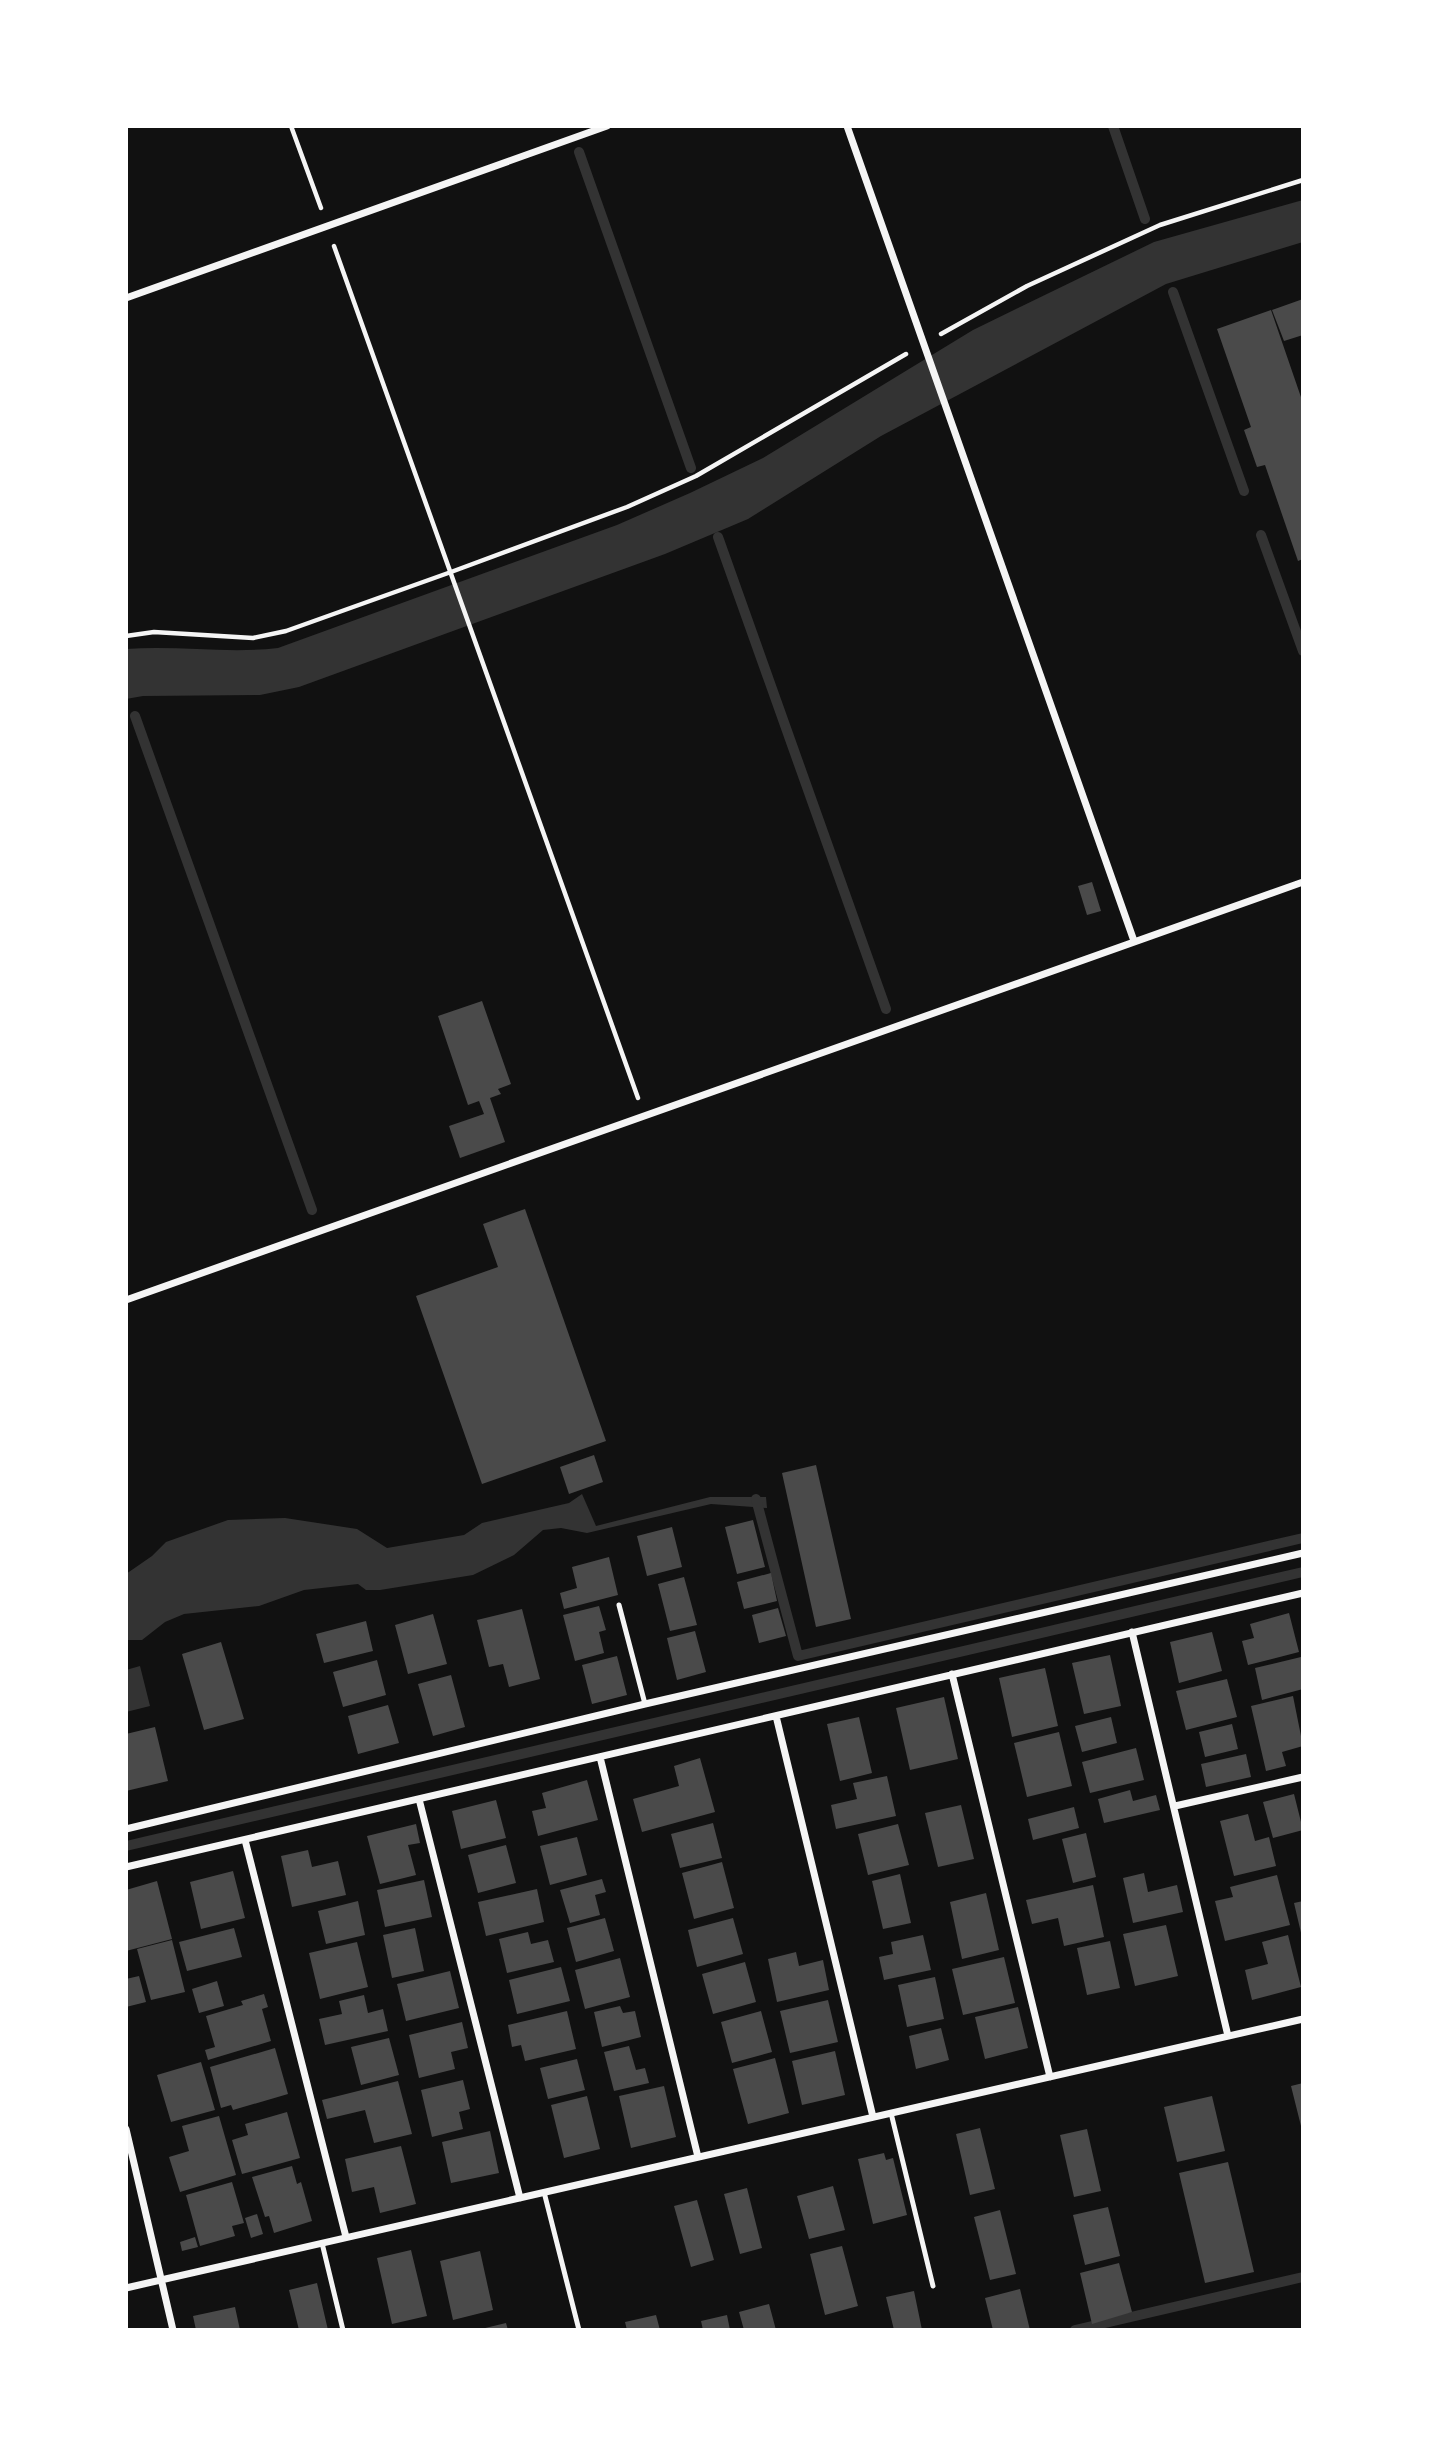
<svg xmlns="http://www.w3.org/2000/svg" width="1429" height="2456" font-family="Montserrat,sans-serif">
<rect width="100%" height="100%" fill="#111"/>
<path fill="#333" d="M 1303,200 L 1303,242 L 1166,284 L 881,436 L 748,519 L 665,554 L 299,687 L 260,695 L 143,696 L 126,699 L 126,649 C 178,645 226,654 278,648 L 617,525 L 690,493 L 763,458 L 973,330 L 1154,242 Z
M 582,1494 L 596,1526 L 710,1497 L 766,1497 L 767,1508 L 711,1504 L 587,1533 L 561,1528 L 543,1530 L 514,1555 L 473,1575 L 380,1590 L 366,1590 L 358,1584 L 304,1590 L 259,1606 L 184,1614 L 165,1622 L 142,1640 L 126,1640 L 126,1574 L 152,1556 L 166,1542 L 228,1520 L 285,1518 L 357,1529 L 387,1548 L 464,1535 L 482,1523 L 569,1503 Z
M 140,1666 L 150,1706 L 126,1712 L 126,1670 Z"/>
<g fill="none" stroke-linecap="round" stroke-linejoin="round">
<path stroke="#333" stroke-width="10" d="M 1113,126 L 1145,219
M 579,152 L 691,468
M 1173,292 L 1244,491
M 1261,535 L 1303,651
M 718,537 L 886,1009
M 135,716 L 312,1210
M 756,1499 L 798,1656 L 1303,1538
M 126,1846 L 1303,1572
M 1075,2330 L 1303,2277"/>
</g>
<path fill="#4a4a4a" d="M 1303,299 L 1303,335 L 1284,341 L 1272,310 Z
M 1271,310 L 1303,403 L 1303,559 L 1298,561 L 1265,465 L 1257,467 L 1244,430 L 1251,427 L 1217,329 Z
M 1092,882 L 1101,911 L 1087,915 L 1078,886 Z
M 482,1001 L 511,1084 L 498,1089 L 501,1094 L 490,1098 L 505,1142 L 460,1158 L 449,1126 L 484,1114 L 479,1101 L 468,1105 L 438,1016 Z
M 525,1209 L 606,1441 L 482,1484 L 416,1296 L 498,1267 L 483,1224 Z
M 594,1455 L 603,1482 L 569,1494 L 560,1467 Z
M 816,1465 L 851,1619 L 816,1627 L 782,1473 Z
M 753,1520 L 765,1567 L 737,1574 L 725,1527 Z
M 672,1527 L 682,1567 L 647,1576 L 637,1536 Z
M 609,1557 L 618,1595 L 564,1609 L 560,1593 L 577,1588 L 572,1567 Z
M 771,1573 L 777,1601 L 744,1609 L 737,1582 Z
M 684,1577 L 697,1625 L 670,1631 L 658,1584 Z
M 599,1606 L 606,1630 L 599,1632 L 604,1653 L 575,1661 L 563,1615 Z
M 778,1608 L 786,1636 L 759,1643 L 752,1615 Z
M 522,1609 L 540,1679 L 509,1687 L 503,1664 L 489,1667 L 477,1620 Z
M 1289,1613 L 1299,1652 L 1248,1665 L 1242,1641 L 1254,1638 L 1250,1624 Z
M 433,1614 L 447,1664 L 408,1674 L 395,1625 Z
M 366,1621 L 373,1651 L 324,1663 L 316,1634 Z
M 695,1631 L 706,1672 L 677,1680 L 667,1638 Z
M 1212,1632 L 1222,1671 L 1179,1683 L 1170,1642 Z
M 221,1642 L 244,1719 L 204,1730 L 182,1654 Z
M 1110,1655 L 1121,1706 L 1084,1714 L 1072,1663 Z
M 617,1656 L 627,1695 L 592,1704 L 582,1665 Z
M 1301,1657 L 1303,1689 L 1262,1700 L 1255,1668 Z
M 377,1660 L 386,1695 L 343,1707 L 333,1672 Z
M 1045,1668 L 1058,1726 L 1012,1737 L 999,1678 Z
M 451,1675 L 465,1727 L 433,1736 L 418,1684 Z
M 1227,1679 L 1237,1717 L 1186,1730 L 1176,1691 Z
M 1293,1696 L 1303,1746 L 1282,1752 L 1286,1766 L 1266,1771 L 1251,1706 Z
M 944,1697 L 958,1759 L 910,1770 L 896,1708 Z
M 388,1705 L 399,1743 L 358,1754 L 348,1716 Z
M 859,1717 L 872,1773 L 840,1781 L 827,1724 Z
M 1111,1717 L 1117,1743 L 1082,1752 L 1075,1726 Z
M 1232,1724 L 1238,1749 L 1205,1757 L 1199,1732 Z
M 155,1727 L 168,1781 L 126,1791 L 126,1734 Z
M 1059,1732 L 1072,1786 L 1027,1797 L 1014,1743 Z
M 1136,1748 L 1144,1780 L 1090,1793 L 1082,1762 Z
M 1246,1754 L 1251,1777 L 1206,1787 L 1201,1764 Z
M 700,1758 L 715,1812 L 642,1832 L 633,1799 L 679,1786 L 674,1766 Z
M 887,1776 L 896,1816 L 836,1829 L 831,1805 L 857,1799 L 853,1783 Z
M 587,1780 L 598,1820 L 538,1836 L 532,1811 L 546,1808 L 542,1793 Z
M 1130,1790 L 1133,1801 L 1156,1795 L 1160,1810 L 1104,1823 L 1098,1799 Z
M 1294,1794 L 1303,1830 L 1273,1838 L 1263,1802 Z
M 496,1800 L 506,1838 L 461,1849 L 452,1811 Z
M 961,1805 L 974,1859 L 938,1867 L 925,1813 Z
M 1074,1807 L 1079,1828 L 1033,1840 L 1028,1819 Z
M 1248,1814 L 1255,1841 L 1269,1837 L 1276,1866 L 1234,1876 L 1220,1821 Z
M 713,1823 L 722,1858 L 680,1868 L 671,1834 Z
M 416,1824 L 420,1843 L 408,1845 L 416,1875 L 380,1884 L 367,1836 Z
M 898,1824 L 909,1865 L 868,1875 L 858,1834 Z
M 1086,1833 L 1096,1877 L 1073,1883 L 1062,1839 Z
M 577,1837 L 587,1875 L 550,1885 L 540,1846 Z
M 506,1845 L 516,1883 L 478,1893 L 468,1855 Z
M 308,1850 L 312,1867 L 338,1861 L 346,1895 L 292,1907 L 281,1856 Z
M 722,1862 L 734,1908 L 694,1919 L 682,1873 Z
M 233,1871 L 245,1918 L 201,1929 L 190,1882 Z
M 1144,1873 L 1148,1892 L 1177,1885 L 1183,1912 L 1133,1923 L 1123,1878 Z
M 900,1874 L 911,1923 L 883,1929 L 872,1881 Z
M 1277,1875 L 1290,1925 L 1225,1941 L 1215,1901 L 1233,1897 L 1230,1887 Z
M 602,1879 L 606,1892 L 595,1895 L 600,1915 L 570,1923 L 560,1890 Z
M 424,1880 L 432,1917 L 385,1927 L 377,1890 Z
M 157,1881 L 172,1939 L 126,1951 L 126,1890 Z
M 1093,1885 L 1104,1937 L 1064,1946 L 1058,1918 L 1032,1924 L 1026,1900 Z
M 537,1889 L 544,1922 L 486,1936 L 478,1902 Z
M 986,1893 L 999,1950 L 962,1959 L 950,1902 Z
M 358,1901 L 365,1935 L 326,1944 L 318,1911 Z
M 1303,1901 L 1303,1937 L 1302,1937 L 1294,1903 Z
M 605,1918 L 614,1951 L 576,1962 L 567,1928 Z
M 733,1918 L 743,1954 L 697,1967 L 688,1930 Z
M 1166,1925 L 1178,1976 L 1135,1986 L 1123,1934 Z
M 234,1928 L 242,1957 L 187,1971 L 179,1942 Z
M 415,1928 L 424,1971 L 392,1978 L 383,1935 Z
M 528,1932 L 531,1944 L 548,1940 L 554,1962 L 507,1973 L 499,1939 Z
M 923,1935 L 931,1970 L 884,1980 L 879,1957 L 893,1954 L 891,1942 Z
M 1288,1935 L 1301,1987 L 1252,2000 L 1245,1970 L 1268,1964 L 1262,1942 Z
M 172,1940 L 185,1992 L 151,2000 L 137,1949 Z
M 1110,1941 L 1120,1988 L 1087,1995 L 1077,1948 Z
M 357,1942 L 368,1987 L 320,1999 L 309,1953 Z
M 796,1952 L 799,1966 L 823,1960 L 829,1990 L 777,2002 L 768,1959 Z
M 1004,1957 L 1015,2003 L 963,2015 L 952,1969 Z
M 620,1958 L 630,1997 L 585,2009 L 575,1970 Z
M 745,1962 L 756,2002 L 713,2014 L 702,1974 Z
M 561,1967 L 570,2001 L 517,2014 L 509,1980 Z
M 450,1971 L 459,2008 L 406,2021 L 397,1984 Z
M 139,1976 L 146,2002 L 126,2007 L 126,1979 Z
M 935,1977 L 944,2019 L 907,2027 L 898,1985 Z
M 217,1981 L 224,2006 L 199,2013 L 192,1989 Z
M 264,1994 L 268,2007 L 262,2009 L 271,2041 L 208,2060 L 205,2050 L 215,2047 L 206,2016 L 243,2005 L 241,2001 Z
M 364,1995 L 368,2013 L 383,2009 L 388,2031 L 325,2045 L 319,2019 L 342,2014 L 339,2001 Z
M 828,2000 L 838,2042 L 790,2053 L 780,2011 Z
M 620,2006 L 623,2013 L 635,2011 L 641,2037 L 602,2047 L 594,2012 Z
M 1018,2007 L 1028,2048 L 985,2059 L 975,2017 Z
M 567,2011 L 576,2049 L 525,2061 L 521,2045 L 512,2047 L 508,2025 Z
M 761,2011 L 772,2052 L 732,2063 L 721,2022 Z
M 462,2022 L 468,2048 L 451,2052 L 455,2069 L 419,2078 L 409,2035 Z
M 941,2028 L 949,2060 L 916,2069 L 909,2036 Z
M 389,2038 L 399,2075 L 361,2085 L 351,2047 Z
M 629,2046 L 636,2070 L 645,2068 L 649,2083 L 614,2091 L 604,2052 Z
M 275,2048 L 288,2094 L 233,2110 L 231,2105 L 221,2108 L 210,2067 Z
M 835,2051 L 845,2095 L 802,2105 L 792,2061 Z
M 775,2058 L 789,2113 L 748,2124 L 733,2069 Z
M 577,2059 L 585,2090 L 548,2099 L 540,2068 Z
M 201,2062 L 215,2110 L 171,2122 L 157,2075 Z
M 463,2080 L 470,2109 L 459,2112 L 463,2129 L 432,2137 L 421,2090 Z
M 398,2081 L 412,2134 L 374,2143 L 365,2110 L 327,2119 L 322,2100 Z
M 1303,2083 L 1303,2130 L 1302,2130 L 1291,2086 Z
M 664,2086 L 676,2137 L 631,2148 L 619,2096 Z
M 587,2096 L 600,2149 L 564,2158 L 551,2105 Z
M 1212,2096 L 1225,2151 L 1177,2162 L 1164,2107 Z
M 287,2112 L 300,2158 L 242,2174 L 232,2140 L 248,2135 L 245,2124 Z
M 219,2116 L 236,2175 L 180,2192 L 169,2157 L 189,2151 L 182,2126 Z
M 980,2128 L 995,2189 L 970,2195 L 956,2134 Z
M 1087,2129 L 1101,2191 L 1074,2197 L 1060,2135 Z
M 490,2131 L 499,2173 L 451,2183 L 442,2142 Z
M 401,2146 L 416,2204 L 380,2213 L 374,2187 L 352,2192 L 345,2159 Z
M 884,2153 L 886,2160 L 893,2158 L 907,2215 L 873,2224 L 858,2159 Z
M 1228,2162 L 1254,2272 L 1205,2283 L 1179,2173 Z
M 292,2166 L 297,2184 L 301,2182 L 312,2221 L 274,2233 L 269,2216 L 265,2217 L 252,2177 Z
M 232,2182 L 244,2223 L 232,2226 L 235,2236 L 200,2246 L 186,2195 Z
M 833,2186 L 845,2230 L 809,2239 L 797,2196 Z
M 747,2188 L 762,2248 L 740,2254 L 724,2194 Z
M 697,2200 L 714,2260 L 691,2267 L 674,2206 Z
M 1108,2207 L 1120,2256 L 1085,2265 L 1073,2215 Z
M 1000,2210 L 1016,2274 L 990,2280 L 974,2217 Z
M 257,2214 L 263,2234 L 251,2238 L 245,2218 Z
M 195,2237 L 198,2247 L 182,2251 L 180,2242 Z
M 842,2246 L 858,2306 L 825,2315 L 810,2254 Z
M 411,2250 L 427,2316 L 392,2324 L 377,2258 Z
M 480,2251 L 493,2310 L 453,2320 L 440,2261 Z
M 1119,2263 L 1132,2312 L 1092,2324 L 1080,2273 Z
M 317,2283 L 328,2330 L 299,2330 L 289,2290 Z
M 1020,2289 L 1030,2330 L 993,2330 L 985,2298 Z
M 914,2291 L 922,2330 L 894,2330 L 886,2297 Z
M 769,2304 L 776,2330 L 744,2330 L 739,2312 Z
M 235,2307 L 240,2330 L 196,2330 L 193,2316 Z
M 656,2315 L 660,2330 L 627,2330 L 625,2322 Z
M 727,2315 L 730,2330 L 703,2330 L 701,2321 Z
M 506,2323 L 508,2330 L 481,2330 L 481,2329 Z"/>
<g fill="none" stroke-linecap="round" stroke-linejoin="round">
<path stroke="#f5f5f5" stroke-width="4.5" d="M 291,126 L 321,208
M 334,246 L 638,1098
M 941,334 L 1027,286 L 1160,225 L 1303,180
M 126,636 L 154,632 L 253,638 L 286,631 L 451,572 L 627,507 L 696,476 L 906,354"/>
<path stroke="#f5f5f5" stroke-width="5" d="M 619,1605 L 645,1704
M 891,2113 L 933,2286
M 544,2192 L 579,2330
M 322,2243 L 343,2330"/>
<path stroke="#f5f5f5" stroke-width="7" d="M 847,126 L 1134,941
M 126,298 L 607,126
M 126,1300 L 1303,882
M 1132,1632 L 1228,2036
M 952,1674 L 1050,2077
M 776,1716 L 873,2117
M 600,1757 L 698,2157
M 419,1799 L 520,2198
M 1175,1806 L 1303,1777
M 126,1829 L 645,1704 L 1303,1553
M 245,1840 L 346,2237
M 126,1867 L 1303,1593
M 126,2129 L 173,2330
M 126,2288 L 1303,2019"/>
</g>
<rect width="1429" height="2456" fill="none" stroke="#ffffff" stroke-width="256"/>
</svg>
